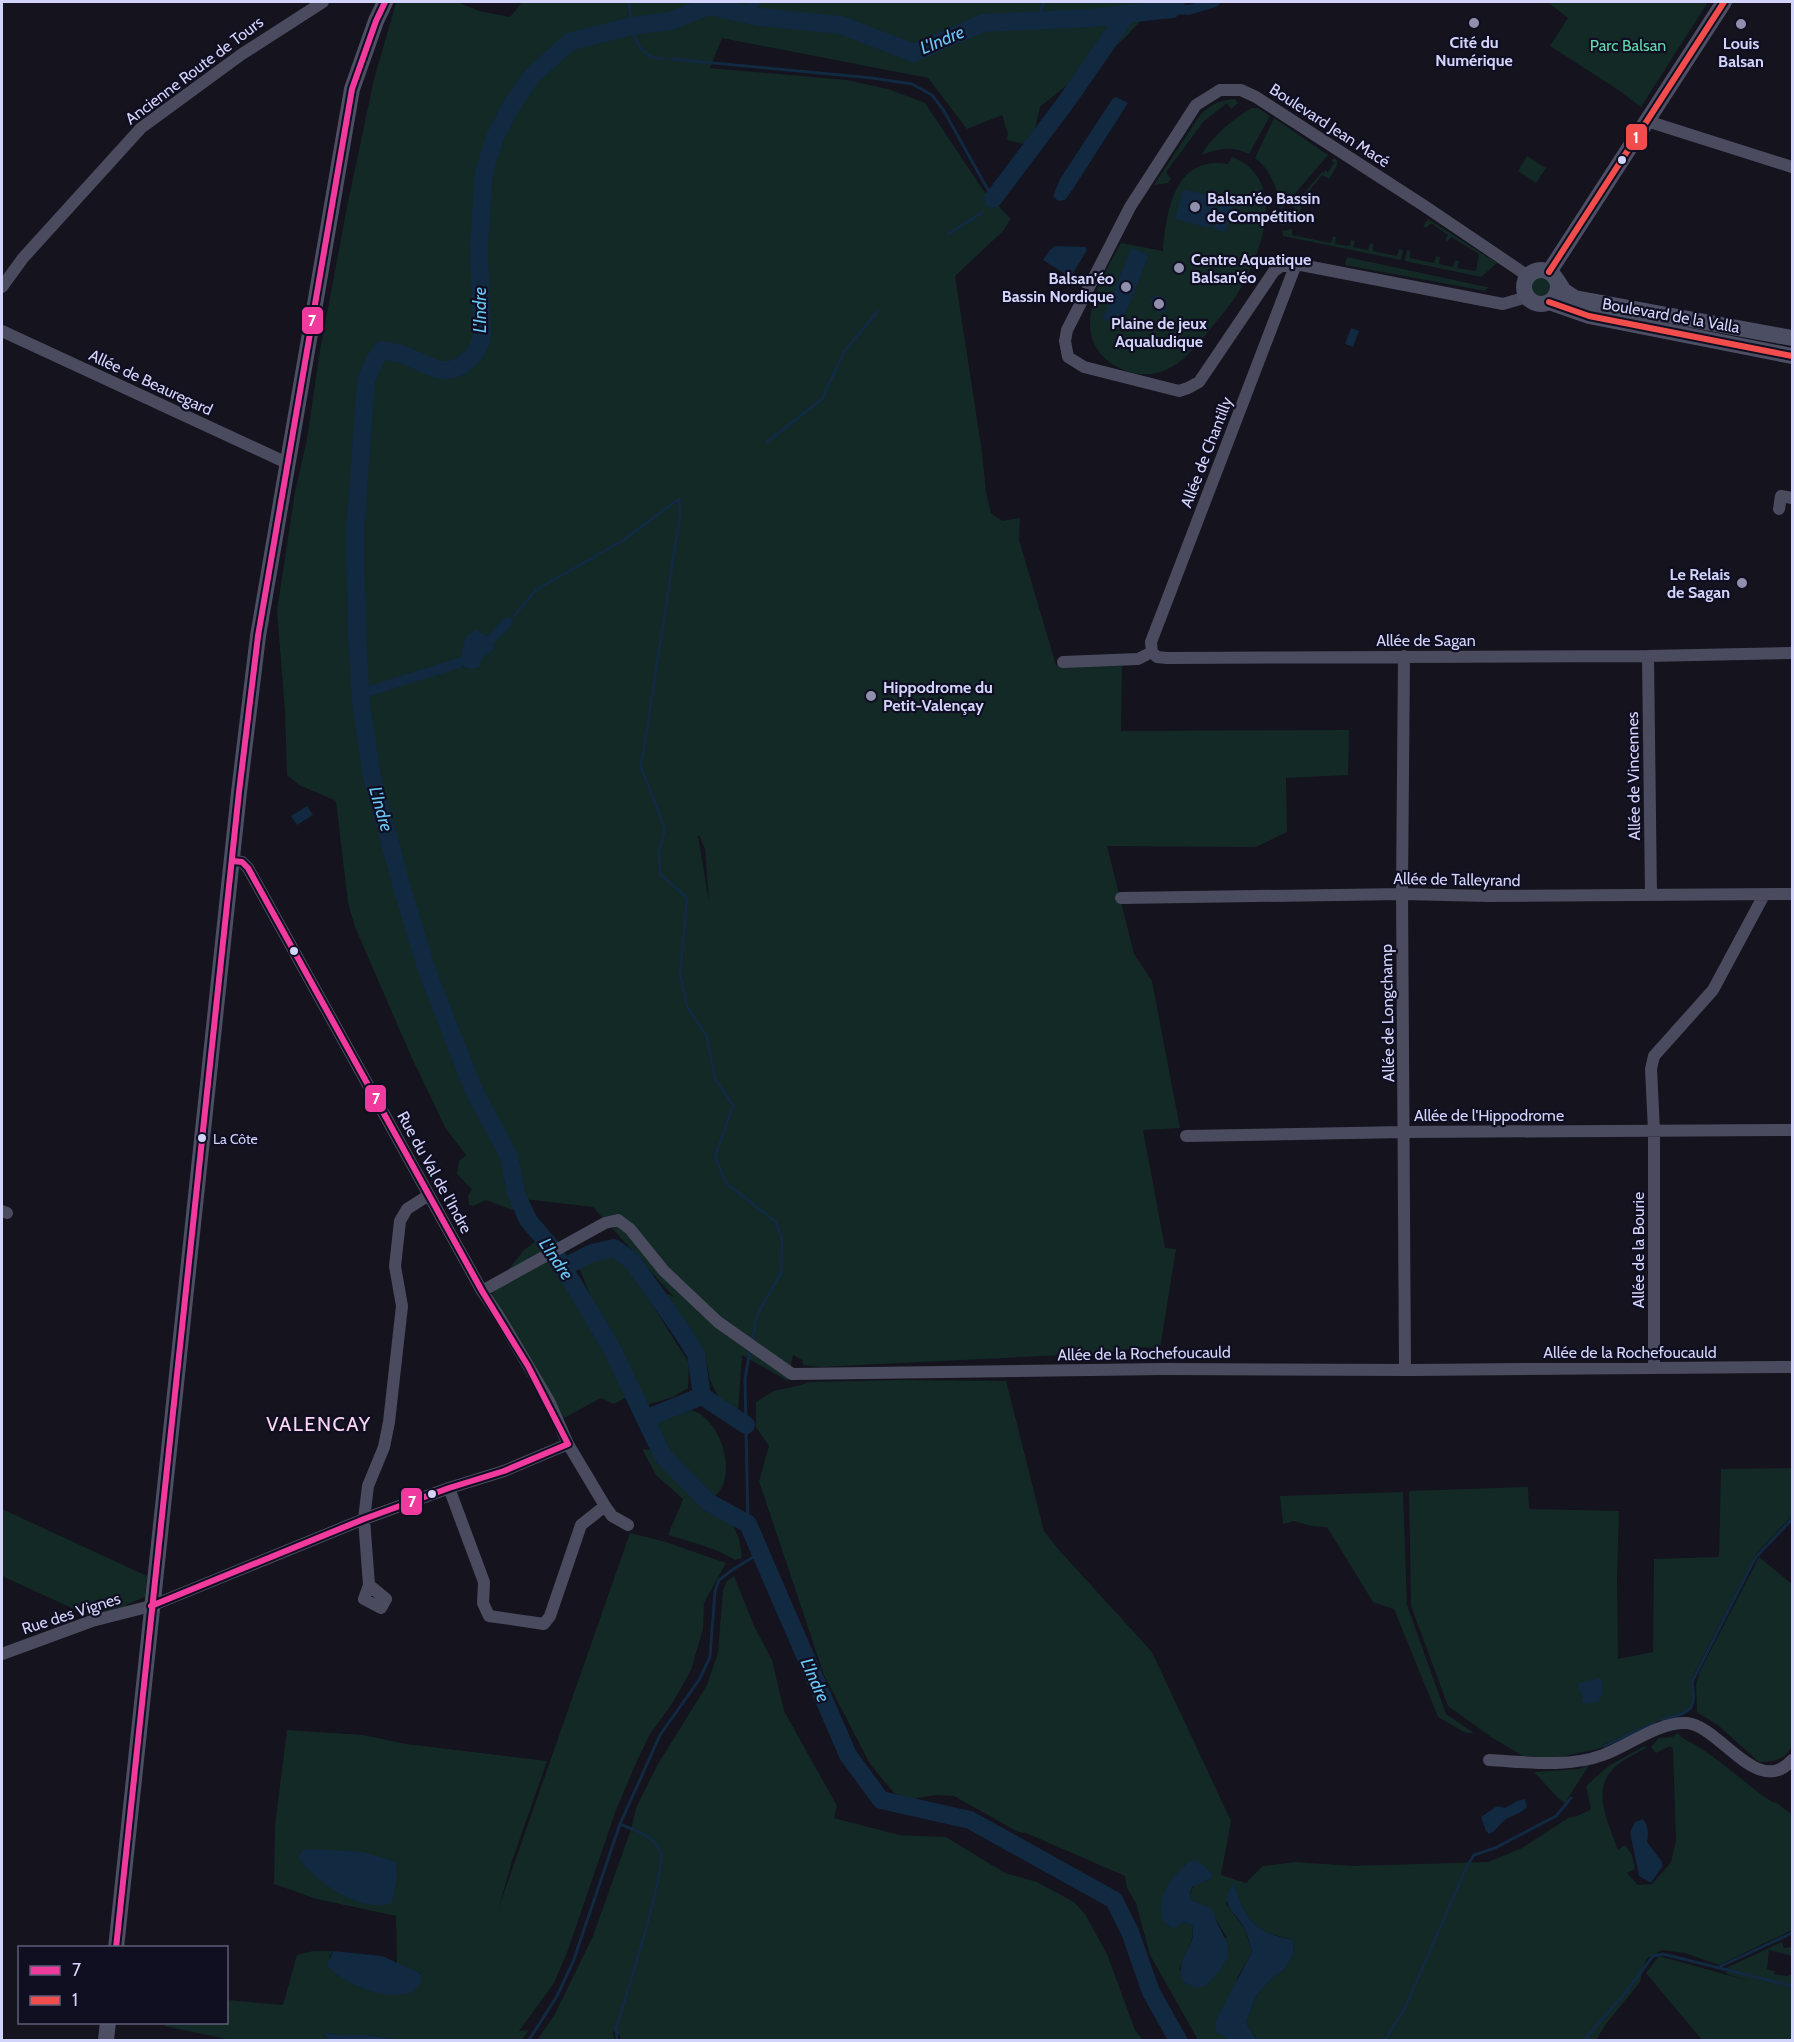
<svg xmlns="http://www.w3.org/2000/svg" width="1794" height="2042" font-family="Cabin,sans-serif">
<rect width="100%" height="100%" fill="#14131e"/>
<path fill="#132926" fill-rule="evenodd" d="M 409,2 L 457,2 L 479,11 L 510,17 L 522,2 L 1149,2 L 1145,16 L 1124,39 L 1040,107 L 1031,146 L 1007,140 L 1008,134 L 1002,115 L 967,129 L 928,78 L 722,38 L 710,68 L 847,80 L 888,89 L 925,103 L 983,190 L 1011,219 L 1003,231 L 955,276 L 982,452 L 986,492 L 991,513 L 1002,521 L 1020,518 L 1019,540 L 1056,665 L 1122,665 L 1121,731 L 1349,730 L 1348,775 L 1286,778 L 1287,832 L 1256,847 L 1107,846 L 1134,954 L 1152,981 L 1180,1128 L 1143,1130 L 1165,1248 L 1176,1249 L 1160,1349 L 1143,1347 L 1103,1353 L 820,1367 L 803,1365 L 802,1360 L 793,1355 L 788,1381 L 742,1355 L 738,1412 L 719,1398 L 710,1380 L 705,1355 L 673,1310 L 666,1293 L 674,1297 L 593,1207 L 516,1198 L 518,1204 L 512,1210 L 486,1200 L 473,1206 L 469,1205 L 468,1196 L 472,1189 L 457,1174 L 459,1161 L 466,1155 L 446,1129 L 411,1056 L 355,927 L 348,903 L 336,801 L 299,785 L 287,775 L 285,711 L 277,610 L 295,492 L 307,439 L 320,350 L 347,207 L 374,79 L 396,3 ZM 699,835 L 705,849 L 709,902 L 698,836 Z
M 1550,2 L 1708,2 L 1641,107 L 1617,89 L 1550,46 L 1568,18 L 1549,3 Z
M 1235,99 L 1238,103 L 1231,109 L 1227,103 L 1204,121 L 1166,172 L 1171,179 L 1168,183 L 1154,185 L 1200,115 C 1211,104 1220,100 1235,99 Z
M 1252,108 L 1258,108 L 1270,116 L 1249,154 C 1233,146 1219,148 1202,155 C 1208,140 1237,115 1252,108 Z
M 1274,118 L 1328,155 L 1281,210 C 1277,189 1272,171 1255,158 Z
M 1527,156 L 1546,168 L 1536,183 L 1518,171 Z
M 1232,157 C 1289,179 1262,252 1239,291 C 1232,304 1221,315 1212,327 C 1198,344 1180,368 1157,373 C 1136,378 1112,368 1100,353 C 1074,322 1105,272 1121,243 L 1163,251 C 1166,212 1174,155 1228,164 Z
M 1334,158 L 1337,160 L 1337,166 L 1329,179 L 1322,175 L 1298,205 L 1302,208 L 1293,220 L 1293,224 L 1281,225 L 1283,217 L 1287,219 L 1295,209 L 1293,206 L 1322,172 L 1324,173 L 1325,170 L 1328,172 L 1334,163 L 1331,160 Z
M 1428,219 L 1497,263 L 1481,277 L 1405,261 L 1407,250 L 1410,251 L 1410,258 L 1434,263 L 1436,256 L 1440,257 L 1439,264 L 1453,267 L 1455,260 L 1459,261 L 1457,268 L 1476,271 L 1479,254 L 1451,237 L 1447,242 L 1445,240 L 1448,235 L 1431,223 L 1426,228 L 1423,226 Z
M 1292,229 L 1292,235 L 1331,243 L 1333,236 L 1336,237 L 1335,244 L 1350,246 L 1351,240 L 1355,241 L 1353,247 L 1368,250 L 1370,243 L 1373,244 L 1373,251 L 1397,256 L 1399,249 L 1403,250 L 1401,260 L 1283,236 L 1282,231 Z
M 1347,257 L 1482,286 L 1488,287 L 1485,291 L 1345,265 Z
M1531 286a10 10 0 1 1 20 0a10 10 0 1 1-20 0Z
M 544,1241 L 575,1295 L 625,1390 L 625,1398 L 614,1404 L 601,1398 L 564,1418 L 492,1298 L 493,1289 L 524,1250 L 535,1242 Z
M 613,1255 L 625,1262 L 689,1363 L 688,1388 L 673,1397 L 647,1405 L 593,1302 L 578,1265 Z
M 896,1380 L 1006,1381 L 1044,1531 L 1058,1549 L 1152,1652 L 1231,1821 L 1221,1875 L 1246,1883 L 1263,1866 L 1295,1862 L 1353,1866 L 1488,1862 L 1522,1848 L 1568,1818 L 1580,1815 L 1591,1809 L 1586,1786 L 1607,1767 L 1644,1746 L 1647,1747 C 1638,1753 1618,1762 1612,1770 C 1591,1793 1610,1826 1618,1850 L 1625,1845 L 1632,1855 L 1635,1869 L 1627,1873 L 1638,1885 L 1652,1884 L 1671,1862 L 1676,1841 L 1673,1749 L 1670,1746 L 1656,1753 L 1651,1747 L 1659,1738 L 1672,1737 L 1678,1733 C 1683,1740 1691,1742 1697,1746 C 1725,1763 1747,1786 1774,1803 L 1776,1802 L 1792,1815 L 1792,1930 L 1719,1965 L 1685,1953 L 1662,1950 L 1646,1959 L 1640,1982 L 1606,2024 L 1596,2040 L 1256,2040 L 1246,2022 L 1257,1995 L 1270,1980 L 1285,1969 L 1294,1954 L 1293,1940 C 1248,1929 1251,1923 1232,1884 L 1226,1904 L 1245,1929 L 1252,1952 L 1237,1978 L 1230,2040 L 1198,2040 L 1150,1955 L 1136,1903 L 1127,1888 L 1125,1876 L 1026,1833 L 1018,1832 L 954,1796 L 936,1795 L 911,1799 L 894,1793 L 870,1764 L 824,1675 L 759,1481 L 769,1446 L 756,1427 L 756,1402 L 774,1391 L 801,1385 L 809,1382 ZM 1190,1861 L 1212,1873 L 1207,1881 C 1195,1882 1189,1888 1191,1900 L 1211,1909 L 1219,1925 L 1227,1937 L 1179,1971 C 1183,1954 1196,1942 1192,1925 L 1183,1922 Z
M 675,1410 C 681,1410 689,1409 694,1411 C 722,1422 738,1476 715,1496 L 690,1480 L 667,1448 L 654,1421 Z
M 642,1449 L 652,1450 L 685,1487 L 732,1524 L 739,1538 L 742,1558 L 735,1560 C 714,1547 690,1542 668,1535 L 683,1499 L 656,1475 Z
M 1792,1468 L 1792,1516 L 1756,1554 L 1692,1678 L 1693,1700 L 1691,1707 L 1687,1712 L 1653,1723 L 1604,1744 L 1601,1748 L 1556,1758 L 1523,1756 L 1491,1737 L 1448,1706 L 1411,1606 L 1409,1491 L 1528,1487 L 1529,1509 L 1619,1511 L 1617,1579 L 1618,1659 L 1653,1652 L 1654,1559 L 1719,1557 L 1721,1469 Z
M 1403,1492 L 1407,1605 L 1446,1714 L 1474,1733 L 1466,1733 L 1438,1717 L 1394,1609 L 1373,1602 L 1327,1527 L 1311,1526 L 1294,1521 L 1283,1524 L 1280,1496 Z
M 2,1509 L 147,1576 L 145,1597 L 126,1605 L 121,1611 L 91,1617 L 2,1576 Z
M 630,1533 L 666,1542 L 726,1563 L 704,1603 L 703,1629 L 691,1670 L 672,1704 L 650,1734 L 636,1763 L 616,1810 L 568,1950 L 554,1983 L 519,2031 L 529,2030 L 522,2040 L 399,2040 L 368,2035 L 343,2035 L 326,2033 L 324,2035 L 331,2040 L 231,2040 L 164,2026 L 165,2023 L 226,2022 L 227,2000 L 283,2005 L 297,1955 L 313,1951 L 333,1951 L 329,1957 L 359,1986 L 392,1995 L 421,1974 L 397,1963 L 396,1916 L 317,1899 L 274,1884 L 275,1825 L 287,1730 L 363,1735 L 406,1744 L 547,1761 L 512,1861 L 499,1907 Z
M 1759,1557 L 1792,1584 L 1792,1745 C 1786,1760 1774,1762 1759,1762 L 1719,1726 L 1697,1712 L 1696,1685 L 1699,1673 Z
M 734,1576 L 754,1626 L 772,1660 L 784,1711 L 837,1806 L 834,1818 L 899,1835 L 946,1837 L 1005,1873 L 1037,1882 L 1074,1902 L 1085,1914 L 1107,1954 L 1135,2030 L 1143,2040 L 621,2040 L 619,2035 L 613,2031 L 614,2040 L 537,2040 L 554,2016 L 593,1936 L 630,1832 L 637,1806 L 658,1764 L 707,1685 L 718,1653 L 723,1590 L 727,1581 Z
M 1589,1765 L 1565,1803 L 1558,1798 L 1534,1772 L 1579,1769 Z
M 1784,1941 L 1782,1943 L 1784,1948 L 1792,1947 L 1792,1956 L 1769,1950 L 1767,1969 L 1774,1971 L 1774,1974 L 1787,1976 L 1792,1974 L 1792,2040 L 1702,2040 L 1646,1973 L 1659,1956 L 1749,1981 L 1727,1974 L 1724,1969 Z"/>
<path fill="#112941" d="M 1116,97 L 1128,103 L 1073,189 L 1065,200 L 1058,201 L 1053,196 L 1060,179 L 1113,98 Z
M 1183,189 L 1217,197 L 1209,228 L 1175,219 Z
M 1221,199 L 1234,202 L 1226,232 L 1213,229 Z
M 1055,246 L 1085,247 L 1087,250 L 1072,275 L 1068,276 L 1043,260 L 1049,251 Z
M 1131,248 L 1149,255 L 1121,326 L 1103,319 Z
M 1157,295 L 1163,297 L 1167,303 L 1165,311 L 1158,314 L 1150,299 Z
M 1351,328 L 1359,331 L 1353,347 L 1345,344 Z
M 476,630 C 485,634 492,640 495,649 L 482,658 L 480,666 C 472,671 466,668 459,663 L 466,636 Z
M 307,806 L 313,815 L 297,825 L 291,816 Z
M 1600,1678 C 1604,1686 1604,1695 1598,1702 L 1584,1704 L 1581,1702 L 1583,1696 L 1578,1689 L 1579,1683 Z
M 1525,1799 L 1527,1807 C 1521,1814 1512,1815 1505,1820 C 1498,1825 1497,1831 1489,1834 L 1486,1831 L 1481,1817 L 1497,1806 L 1505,1808 L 1517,1801 Z
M 1643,1819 C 1648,1825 1649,1834 1647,1842 L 1662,1862 L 1662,1867 L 1651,1883 L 1639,1876 L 1630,1832 L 1635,1822 Z
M 311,1849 L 364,1852 L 396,1862 L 397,1879 L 392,1903 C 361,1914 315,1882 298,1857 L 302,1850 Z
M 1190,1861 L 1198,1861 L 1212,1873 L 1212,1878 L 1192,1887 L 1190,1893 L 1191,1900 L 1211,1908 C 1215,1914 1216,1921 1219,1927 C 1237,1957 1226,1962 1206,1986 L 1197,1988 L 1183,1982 C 1174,1954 1198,1949 1192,1925 L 1183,1922 L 1176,1928 L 1171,1927 L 1163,1921 C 1156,1893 1170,1879 1190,1861 Z
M 1233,1883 C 1248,1922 1252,1931 1293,1940 L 1294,1954 L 1285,1969 L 1270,1980 L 1257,1995 L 1246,2022 L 1256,2040 L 1230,2040 L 1216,2032 L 1216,2020 L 1252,1952 C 1250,1945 1248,1936 1245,1929 C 1235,1910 1218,1907 1233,1883 Z
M 333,1951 L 382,1956 L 418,1972 L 421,1975 L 421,1982 L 412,1993 C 406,1994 399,1995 392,1995 C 370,1994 342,1981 327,1966 Z
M 326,2033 L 343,2035 L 368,2035 L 399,2040 L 331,2040 L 324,2035 Z"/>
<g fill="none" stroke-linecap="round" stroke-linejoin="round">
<path stroke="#112941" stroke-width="3" d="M 629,2 C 632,25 633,58 663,59
M 715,2 L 721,8
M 1036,21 L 1044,2
M 671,59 L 872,78 L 912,84 L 932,95 L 944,111 L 993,199
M 948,234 L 983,212
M 767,442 L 822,399 L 844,352 L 878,311
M 679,499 L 680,515 L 641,767 L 665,829 L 659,852 L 660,874 L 687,898 L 680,974 L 687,1006 L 707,1037 L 715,1079 L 733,1105 L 715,1157 L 726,1183 L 776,1222 L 782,1240 L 781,1273 L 757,1315 L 752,1341
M 514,616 L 536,590 L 622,541 L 679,499
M 748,1524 L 745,1379 L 750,1350
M 1662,1720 C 1688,1712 1698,1713 1692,1682 L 1752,1564 L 1757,1556 L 1792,1519
M 1604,1746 L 1654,1723
M 1721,1966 L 1792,1933
M 529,2040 L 557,1996 L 573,1962 L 620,1824 L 660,1735 L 699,1680 L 710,1657 L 715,1591 L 719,1580 L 735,1568 L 760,1553
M 617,2040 L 616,2028 C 624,2001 668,1869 660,1851 C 653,1835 636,1831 620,1824
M 1385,2040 L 1404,2010 L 1467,1866 L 1474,1855 L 1495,1848 L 1556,1816 L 1571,1798
M 1584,2040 L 1625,1993 L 1653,1956 L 1663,1954 L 1792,1986"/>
<path stroke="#112941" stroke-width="10" d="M 1172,9 L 1189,10 L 1215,2
M 747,14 L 756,2
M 490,640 L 508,622
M 360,694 L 459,663"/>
<path stroke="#112941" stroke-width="18" d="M 1176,2 L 1172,9 L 1091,18 L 983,23 L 914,53 L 841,25 L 759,17 L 709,6 L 670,21 L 632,26 L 569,42 L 531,77 L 513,103 L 495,137 L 484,172 L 479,247 L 482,336 C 479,348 475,355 465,363 C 441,381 424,360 400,354 C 394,352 388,351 382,350 L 375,360 L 366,381 L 355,533 L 357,638 L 361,704 L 372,777 L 401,884 L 427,971 L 474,1091 L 509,1156 L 516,1193 L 528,1220 L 551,1247 L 611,1347 L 663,1456 L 708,1502 L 748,1524 L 848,1755 L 881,1800 L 970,1820 L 1114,1900 L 1130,1932 L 1151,1992 L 1178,2040
M 993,199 L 1066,102 L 1127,14
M 562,1268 L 592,1253 L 614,1248 L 632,1261 L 681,1330 L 696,1354 L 702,1396 L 746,1425
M 645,1419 L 702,1396"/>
<path stroke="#4a4b5e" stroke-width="12" d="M 1647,121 L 1792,167
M 2,287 L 23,258 L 141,128 L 242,54 L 323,2
M 1527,297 L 1503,304 L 1296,264 L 1281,266 L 1274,271 L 1199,382 L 1188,388 L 1179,391 L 1084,367 L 1068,357 L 1065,341 L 1067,330 L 1130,207 L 1196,105 L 1220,90 L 1241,90 L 1256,97 L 1423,205 L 1528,276
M 2,331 L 287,463
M 1779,509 L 1781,496 L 1792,498
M 1152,652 L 1151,642 L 1296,264
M 1404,656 L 1402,890 L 1405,1370
M 1648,656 L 1651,895
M 1063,662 L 1138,659 L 1152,652 L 1157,657 L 1167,658 L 1648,656 L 1792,653
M 233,861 L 242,862 L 248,868 L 482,1291 L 500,1318 L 549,1401 L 568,1444 L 605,1506 L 612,1516 L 628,1525
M 1121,898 L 1403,894 L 1489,896 L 1792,894
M 1186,1136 L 1405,1132 L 1792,1130
M 2,1211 L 7,1213
M 482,1291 L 605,1223 L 618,1220 L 630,1229 L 664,1271 L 718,1322 L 792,1374 L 1164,1369 L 1411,1370 L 1792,1367
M 1654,1368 L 1654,1131 L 1651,1069 L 1654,1056 L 1713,990 L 1764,895
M 449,1488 L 484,1582 L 483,1603 L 489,1616 L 544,1624 L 550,1616 L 581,1525 L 605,1506
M 369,1585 L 386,1599 L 381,1608 L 364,1599 L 369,1585 L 364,1519 L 368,1486 L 384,1447 L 389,1422 L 402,1306 L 395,1266 L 400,1221 L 407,1209 L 429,1195
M 2,1654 L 92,1621 L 151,1606 L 364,1519 L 449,1488 L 504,1471 L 568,1444
M 1489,1760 C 1526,1762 1568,1768 1603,1755 C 1628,1746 1660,1721 1687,1723 C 1720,1726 1758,1799 1792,1760"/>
<path stroke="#4c4e64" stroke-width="16" d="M1524 287a17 17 0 1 1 34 0a17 17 0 1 1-34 0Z
M 1549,272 L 1724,2
M 1557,280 L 1564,291 L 1575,298 L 1792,338
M 1549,302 L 1589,316 L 1792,356
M 116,1948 L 239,792 L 258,636 L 352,89 L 376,21 L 385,2
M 106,2040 L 108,2022"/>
<g stroke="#100f22" stroke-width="10">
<path id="bus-1" d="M 151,1606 L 364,1519 L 449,1488 L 504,1471 L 568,1444 L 528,1366 L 482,1291 L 248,868 L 242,862 L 233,861
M 116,1948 L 239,792 L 258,636 L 352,89 L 376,21 L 385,2"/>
</g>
<g stroke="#100f22" stroke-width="10">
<path id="bus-2" d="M 1549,272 L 1724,2
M 1549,302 L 1589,316 L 1792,356"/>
</g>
<use href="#bus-1" stroke="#f13a9d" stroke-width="6"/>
<use href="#bus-2" stroke="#f14d4d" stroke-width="6"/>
</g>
<g fill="#9090ae" stroke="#100f22" stroke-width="2">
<circle cx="1474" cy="23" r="6"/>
<circle cx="1741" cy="24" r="6"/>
<circle cx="1195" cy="207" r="6"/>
<circle cx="1179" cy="268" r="6"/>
<circle cx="1126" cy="287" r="6"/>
<circle cx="1159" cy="304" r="6"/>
<circle cx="1742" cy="583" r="6"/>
<circle cx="871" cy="696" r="6"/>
</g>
<g fill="#d3d4fc" stroke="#100f22" stroke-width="2">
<circle cx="1622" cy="160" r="5"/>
<circle cx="294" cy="951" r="5"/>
<circle cx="202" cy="1138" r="5"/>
<circle cx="432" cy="1494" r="5"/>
</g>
<g text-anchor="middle" stroke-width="4.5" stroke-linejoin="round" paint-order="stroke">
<g font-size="14" fill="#d3d4fc" stroke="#100f22" text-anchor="start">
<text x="213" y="1144">La Côte</text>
</g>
<g font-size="16" font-weight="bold" fill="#d3d4fc" stroke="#100f22">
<text x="1474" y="48">Cité du<tspan x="1474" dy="18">Numérique</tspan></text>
<text x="1741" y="49">Louis<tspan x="1741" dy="18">Balsan</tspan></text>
<text x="1207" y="204" text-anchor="start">Balsan'éo Bassin<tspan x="1207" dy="18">de Compétition</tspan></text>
<text x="1191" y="265" text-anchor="start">Centre Aquatique<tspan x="1191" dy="18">Balsan'éo</tspan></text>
<text x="1114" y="284" text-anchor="end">Balsan'éo<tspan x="1114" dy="18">Bassin Nordique</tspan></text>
<text x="1159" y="329">Plaine de jeux<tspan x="1159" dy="18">Aqualudique</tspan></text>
<text x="1730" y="580" text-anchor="end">Le Relais<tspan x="1730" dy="18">de Sagan</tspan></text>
<text x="883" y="693" text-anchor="start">Hippodrome du<tspan x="883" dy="18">Petit-Valençay</tspan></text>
</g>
<g font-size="16" fill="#64d7ab" stroke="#100f22">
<text x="1628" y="51">Parc Balsan</text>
</g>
<g font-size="16" fill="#d3d4fc" stroke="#100f22">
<text transform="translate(194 70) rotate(-37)" y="6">Ancienne Route de Tours</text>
<text transform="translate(1330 125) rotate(33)" y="6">Boulevard Jean Macé</text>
<text transform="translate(1671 315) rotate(10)" y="6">Boulevard de la Valla</text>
<text transform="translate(151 382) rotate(25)" y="6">Allée de Beauregard</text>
<text transform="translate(1206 452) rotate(-69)" y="6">Allée de Chantilly</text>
<text x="1426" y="646">Allée de Sagan</text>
<text transform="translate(1633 776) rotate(-91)" y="6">Allée de Vincennes</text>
<text transform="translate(1457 879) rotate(1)" y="6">Allée de Talleyrand</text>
<text transform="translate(1387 1013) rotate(-91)" y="6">Allée de Longchamp</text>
<text x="1489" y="1121">Allée de l'Hippodrome</text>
<text transform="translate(435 1172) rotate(61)" y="6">Rue du Val de l'Indre</text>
<text transform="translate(1638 1250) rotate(-90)" y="6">Allée de la Bourie</text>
<text x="1630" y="1358">Allée de la Rochefoucauld</text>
<text transform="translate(1144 1353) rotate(-1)" y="6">Allée de la Rochefoucauld</text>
<text transform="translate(71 1613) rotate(-18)" y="6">Rue des Vignes</text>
</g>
<g font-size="18" font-style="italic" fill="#69c7f5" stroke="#100f22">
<text transform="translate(942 40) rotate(-23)" y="6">L'Indre</text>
<text transform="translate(480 310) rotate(-90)" y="6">L'Indre</text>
<text transform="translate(381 809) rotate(74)" y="6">L'Indre</text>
<text transform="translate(556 1259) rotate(56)" y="6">L'Indre</text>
<text transform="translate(815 1680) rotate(66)" y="6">L'Indre</text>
</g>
<g font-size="20" letter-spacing="1.5" fill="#fcd5f3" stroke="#100f22">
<text x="319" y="1431">VALENCAY</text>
</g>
</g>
<g stroke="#100f22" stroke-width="2">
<rect x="1625" y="123" width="23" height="28" rx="6" fill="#f14d4d"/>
<rect x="301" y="306" width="23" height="29" rx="6" fill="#f13a9d"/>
<rect x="364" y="1084" width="23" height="29" rx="6" fill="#f13a9d"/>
<rect x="400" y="1487" width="23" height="29" rx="6" fill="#f13a9d"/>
</g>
<g font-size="16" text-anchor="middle" font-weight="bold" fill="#fff">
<text x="1636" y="143">1</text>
<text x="312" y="326">7</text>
<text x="376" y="1104">7</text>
<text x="412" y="1507">7</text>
</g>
<rect width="1794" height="2042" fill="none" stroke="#d3d4fc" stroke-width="6"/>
<rect x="18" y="1946" width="210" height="78" fill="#100f22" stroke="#5e5e79" stroke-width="1.5"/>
<rect x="30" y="1966" width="30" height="9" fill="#f13a9d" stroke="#5e5e79" stroke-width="1.5"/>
<text x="72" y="1976" font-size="18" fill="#d3d4fc">7</text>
<rect x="30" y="1996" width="30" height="9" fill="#f14d4d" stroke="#5e5e79" stroke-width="1.5"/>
<text x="72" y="2006" font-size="18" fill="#d3d4fc">1</text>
</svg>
